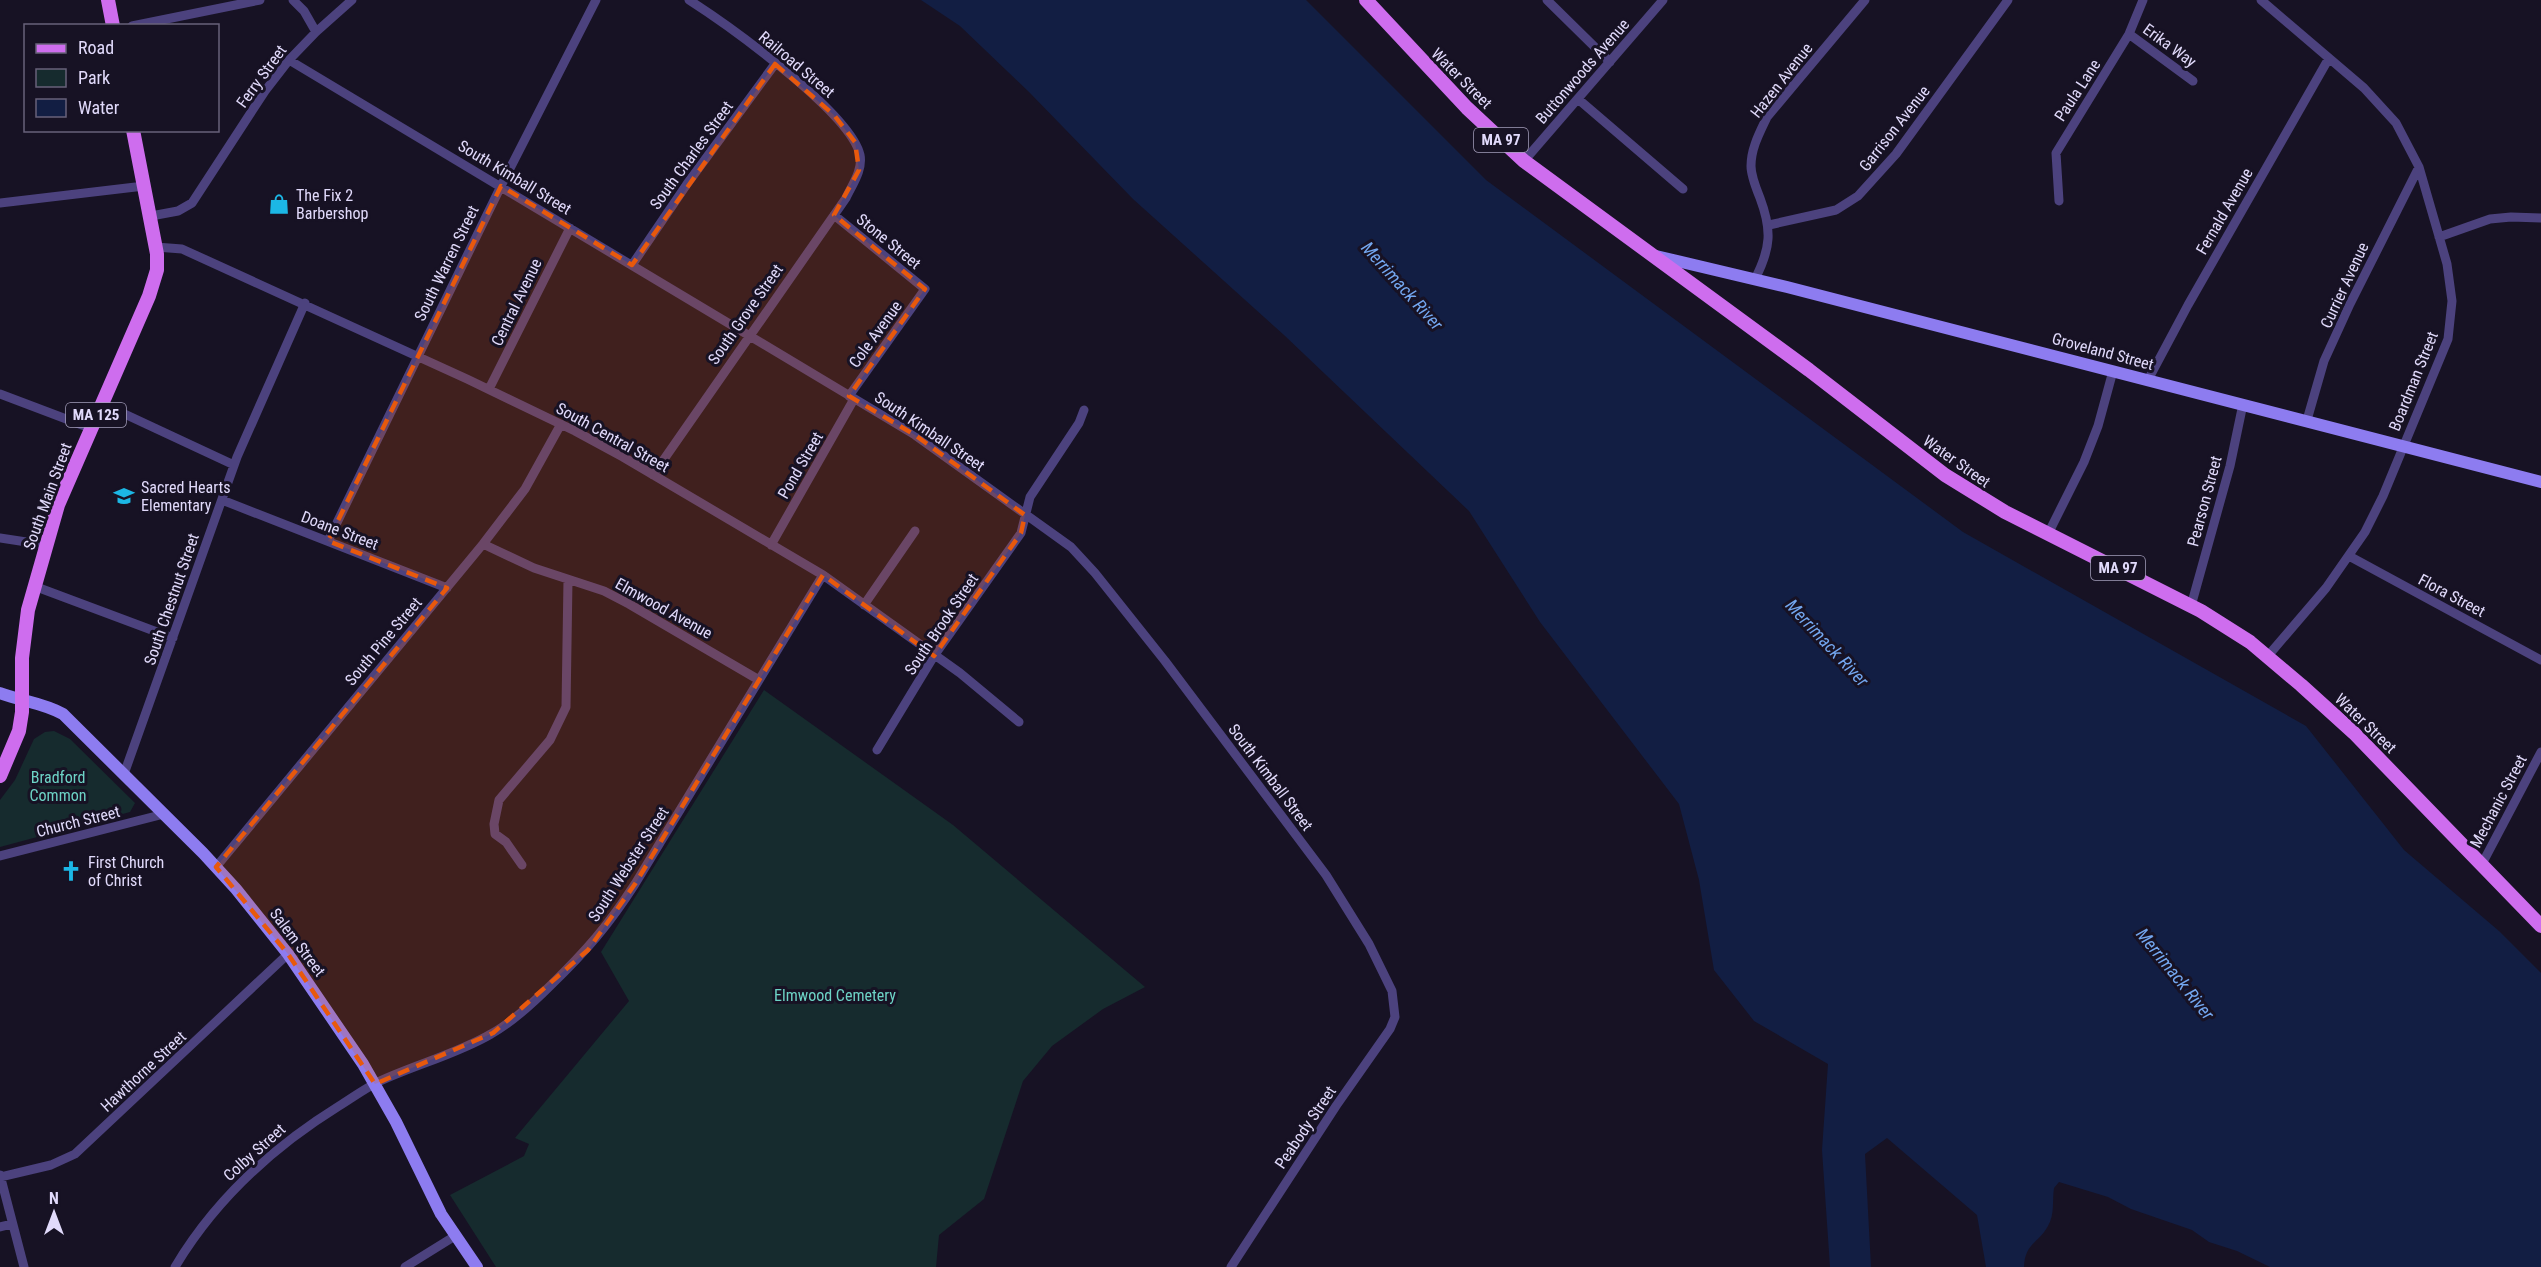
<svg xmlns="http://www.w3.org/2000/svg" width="2541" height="1267" font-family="'Roboto Condensed',sans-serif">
<rect width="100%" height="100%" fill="#171224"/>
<path fill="#162b2e" d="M 764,690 L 953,825 L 1145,987 L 1103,1009 L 1052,1046 L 1023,1081 L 984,1199 L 939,1235 L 936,1267 L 496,1267 L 450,1195 L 524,1156 L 529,1144 L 515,1138 L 629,1001 L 601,952 Z
M 54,731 L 70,739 L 135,803 L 130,812 L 0,847 L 0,800 L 15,780 L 34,739 L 45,732 Z"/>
<path fill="#121e43" d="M 921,0 L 1306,0 L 1486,180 L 1963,532 L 2306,726 L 2404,850 L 2499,931 L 2541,973 L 2541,1267 L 2270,1267 L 2237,1251 L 2209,1242 L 2192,1230 L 2131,1209 L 2108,1197 L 2059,1182 L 2054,1188 C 2052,1201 2055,1214 2048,1226 C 2038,1244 2025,1243 2024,1267 L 1986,1267 L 1977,1215 L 1887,1138 L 1865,1154 L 1871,1267 L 1830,1267 L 1822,1150 L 1828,1064 L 1754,1021 L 1714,970 L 1699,880 L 1679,804 L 1540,622 L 1469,511 L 1284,335 L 1133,199 L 1029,92 L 960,26 Z"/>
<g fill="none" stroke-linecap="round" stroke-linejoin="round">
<path stroke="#4c427e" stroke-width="9" d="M 293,0 L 304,11 L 316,32
M 1547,0 L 1610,62
M 2261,0 L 2364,88 L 2396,123 L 2419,167 L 2447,264 L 2452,301 L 2448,339 L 2383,496 L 2365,532 L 2326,588 L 2267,657
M 132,26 L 260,0
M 2129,34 L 2193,81
M 289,60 L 915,435 L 1071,547 L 1095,573 L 1165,661 L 1326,875 L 1369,944 L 1392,991 L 1395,1017 L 1390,1029 L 1336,1106 L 1231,1267
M 1578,99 L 1683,189
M 1524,161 L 1663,0
M 2059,201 L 2056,153 L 2129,34 L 2143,0
M 0,203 L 144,186
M 834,215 L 925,289 L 849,396
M 151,216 L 178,211 L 192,203 L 265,91 L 289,60 L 316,32 L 352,0
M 1769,225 L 1836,210 L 1858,196 L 1896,154 L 2008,0
M 2439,237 L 2490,219 L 2511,217 L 2541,218
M 156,247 L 182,249 L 467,379 L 575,431 L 623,457 L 823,575 L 960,673 L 1019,722
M 632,265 L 687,184 L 775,64
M 1755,279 C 1771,248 1772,230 1760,198 C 1756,188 1751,176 1751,166 C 1751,148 1760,132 1767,117 L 1865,0
M 2148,380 L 2188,305 L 2329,58
M 489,389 L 570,228
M 0,394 L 90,428
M 101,403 L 234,465
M 2307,420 L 2324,361 L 2350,304 L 2419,167
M 653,475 L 846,198 C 852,185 863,170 860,155 C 851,113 728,25 689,0
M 222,500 L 447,588
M 2048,534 L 2084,462 L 2098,426 L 2113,371
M 0,538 L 46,545
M 328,541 L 501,186 L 596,0
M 483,544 L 534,568 L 604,591 L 629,604 L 759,680
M 771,545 L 854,399
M 2349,556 L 2541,660
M 34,586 L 173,638
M 864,605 L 915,531
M 2191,606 L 2230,466 L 2243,404
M 877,750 L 934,656 L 1021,533 L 1030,497 L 1079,423 L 1084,410
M 124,774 L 237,457 L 305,303
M 0,856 L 164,814
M 2482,864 L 2541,752
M 522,865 L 506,842 L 495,834 L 494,824 L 499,800 L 550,740 L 566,707 L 568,580
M 216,867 L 483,544 L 525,489 L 561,424
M 0,1175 L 24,1267
M 0,1177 L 51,1165 L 75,1154 L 288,954
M 0,1227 L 12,1224
M 175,1267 C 215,1200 273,1147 339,1106 C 352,1098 364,1089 378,1082 C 414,1065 457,1054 491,1034 C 513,1022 533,1003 551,985 C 586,951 608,926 635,884 L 823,575
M 405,1267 L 455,1236"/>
<path stroke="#8d7cf0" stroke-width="12" d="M 1656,256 L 1787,287 L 2541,482
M 0,693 C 21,701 44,703 63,714 L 203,853 L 236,889 L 288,954 L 363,1064 L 396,1122 L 441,1214 L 477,1267"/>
<path stroke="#ce6dee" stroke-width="14" d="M 108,0 L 113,26
M 1366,0 L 1467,108 L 1524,161 L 1809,370 L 1945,475 L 2005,512 L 2201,611 L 2250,642 L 2301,685 L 2354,733 L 2541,926
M 0,776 L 19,731 L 22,712 L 22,658 L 28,610 L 58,505 L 149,296 L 157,270 L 157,254 L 133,130"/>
</g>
<path fill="#e8590c" fill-opacity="0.2" stroke="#e8590c" stroke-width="4.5" stroke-dasharray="12 8" stroke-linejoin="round" d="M 775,64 L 834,115 L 855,142 L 859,170 L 834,215 L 925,289 L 849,396 L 915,435 L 1025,515 L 1021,533 L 934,656 L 823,575 L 635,884 L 588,950 L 493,1033 L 375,1084 L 288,954 L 216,867 L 447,588 L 328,541 L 501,186 L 632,265 Z"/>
<defs>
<g id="shop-bare" transform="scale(1.62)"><path d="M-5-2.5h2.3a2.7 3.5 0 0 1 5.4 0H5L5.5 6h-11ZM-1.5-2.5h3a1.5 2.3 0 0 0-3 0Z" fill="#1cb7e5" stroke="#171224" stroke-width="2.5" paint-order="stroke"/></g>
<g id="school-bare" transform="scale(1.62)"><path d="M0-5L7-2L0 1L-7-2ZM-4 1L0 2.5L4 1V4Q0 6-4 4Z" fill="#1cb7e5" stroke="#171224" stroke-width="2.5" paint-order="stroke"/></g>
<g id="church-bare" transform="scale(1.62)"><path d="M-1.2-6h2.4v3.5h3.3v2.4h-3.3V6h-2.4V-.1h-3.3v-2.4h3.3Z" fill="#1cb7e5" stroke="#171224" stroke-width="2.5" paint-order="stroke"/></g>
</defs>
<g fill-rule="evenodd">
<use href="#shop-bare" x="279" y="204"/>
<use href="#school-bare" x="124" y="496"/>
<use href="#church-bare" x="71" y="871"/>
</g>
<g text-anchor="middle" stroke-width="6" stroke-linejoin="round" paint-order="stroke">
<g fill="#171224" stroke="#a49eba" stroke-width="1.5">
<rect x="1474" y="128" width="54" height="24" rx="4.5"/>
<rect x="66" y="403" width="60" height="24" rx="4.5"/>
<rect x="2091" y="556" width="54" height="24" rx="4.5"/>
</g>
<g font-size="15" font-weight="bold" fill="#e1dafb">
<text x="1501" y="145">MA 97</text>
<text x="96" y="420">MA 125</text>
<text x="2118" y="573">MA 97</text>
</g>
<g font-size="16" fill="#e1dafb" stroke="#171224">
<text transform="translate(2170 45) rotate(36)" y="6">Erika Way</text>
<text transform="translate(797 64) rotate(40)" y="6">Railroad Street</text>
<text transform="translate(1582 71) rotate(-49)" y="6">Buttonwoods Avenue</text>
<text transform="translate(261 76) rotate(-54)" y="6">Ferry Street</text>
<text transform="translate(1462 78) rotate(45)" y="6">Water Street</text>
<text transform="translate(1781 80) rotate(-52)" y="6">Hazen Avenue</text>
<text transform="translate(2077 90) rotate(-57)" y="6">Paula Lane</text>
<text transform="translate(1894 128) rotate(-52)" y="6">Garrison Avenue</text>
<text transform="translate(691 155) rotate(-54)" y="6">South Charles Street</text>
<text transform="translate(515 177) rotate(31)" y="6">South Kimball Street</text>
<text transform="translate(2224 211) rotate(-60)" y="6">Fernald Avenue</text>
<text transform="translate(889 241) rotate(39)" y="6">Stone Street</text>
<text transform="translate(446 263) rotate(-64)" y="6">South Warren Street</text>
<text transform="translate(2344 285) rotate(-65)" y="6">Currier Avenue</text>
<text transform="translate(516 302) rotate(-64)" y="6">Central Avenue</text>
<text transform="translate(745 314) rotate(-55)" y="6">South Grove Street</text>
<text transform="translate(875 334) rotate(-54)" y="6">Cole Avenue</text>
<text transform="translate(2103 351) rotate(15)" y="6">Groveland Street</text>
<text transform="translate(2413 381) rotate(-68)" y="6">Boardman Street</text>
<text transform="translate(930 431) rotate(34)" y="6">South Kimball Street</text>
<text transform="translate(613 437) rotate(29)" y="6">South Central Street</text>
<text transform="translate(1957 461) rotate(35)" y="6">Water Street</text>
<text transform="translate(800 465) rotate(-60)" y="6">Pond Street</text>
<text transform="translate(47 496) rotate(-70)" y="6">South Main Street</text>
<text transform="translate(2204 501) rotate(-75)" y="6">Pearson Street</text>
<text transform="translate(340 530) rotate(21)" y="6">Doane Street</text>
<text transform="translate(2452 595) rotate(28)" y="6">Flora Street</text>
<text transform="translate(171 599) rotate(-71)" y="6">South Chestnut Street</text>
<text transform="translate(664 608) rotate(29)" y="6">Elmwood Avenue</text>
<text transform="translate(941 624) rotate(-56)" y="6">South Brook Street</text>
<text transform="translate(383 641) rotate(-50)" y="6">South Pine Street</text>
<text transform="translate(2366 723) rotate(44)" y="6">Water Street</text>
<text transform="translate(1271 777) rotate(53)" y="6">South Kimball Street</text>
<text transform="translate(2498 801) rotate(-62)" y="6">Mechanic Street</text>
<text transform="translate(78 821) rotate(-14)" y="6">Church Street</text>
<text transform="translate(628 864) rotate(-57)" y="6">South Webster Street</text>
<text transform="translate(298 942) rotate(53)" y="6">Salem Street</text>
<text transform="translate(143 1071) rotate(-43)" y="6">Hawthorne Street</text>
<text transform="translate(1305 1127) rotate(-56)" y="6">Peabody Street</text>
<text transform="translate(254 1152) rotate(-42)" y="6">Colby Street</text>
</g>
<g font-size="16" fill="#e1dafb" stroke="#171224" text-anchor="start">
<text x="296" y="201">The Fix 2<tspan x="296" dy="18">Barbershop</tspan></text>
<text x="141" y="493">Sacred Hearts<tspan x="141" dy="18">Elementary</tspan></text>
<text x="88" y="868">First Church<tspan x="88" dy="18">of Christ</tspan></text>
</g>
<g font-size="16" fill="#6dd3c6" stroke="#171224">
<text x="58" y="783">Bradford<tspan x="58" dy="18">Common</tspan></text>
<text x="835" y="1001">Elmwood Cemetery</text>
</g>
<g font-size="18" font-style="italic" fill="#73a6ef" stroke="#171224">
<text transform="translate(1402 286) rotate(48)" y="6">Merrimack River</text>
<text transform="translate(1827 643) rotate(47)" y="6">Merrimack River</text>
<text transform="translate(2175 974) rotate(51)" y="6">Merrimack River</text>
</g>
</g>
<rect x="24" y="24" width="195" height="108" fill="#171224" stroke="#68627a" stroke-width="1.5"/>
<rect x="36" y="44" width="30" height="9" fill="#ce6dee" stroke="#68627a" stroke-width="1.5"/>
<text x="78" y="54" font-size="18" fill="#e1dafb">Road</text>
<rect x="36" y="69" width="30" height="18" fill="#162b2e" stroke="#68627a" stroke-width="1.5"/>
<text x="78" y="84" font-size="18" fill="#e1dafb">Park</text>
<rect x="36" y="99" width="30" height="18" fill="#121e43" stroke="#68627a" stroke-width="1.5"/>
<text x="78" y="114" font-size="18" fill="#e1dafb">Water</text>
<g transform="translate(54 1213)" stroke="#171224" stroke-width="4.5" paint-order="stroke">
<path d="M0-4.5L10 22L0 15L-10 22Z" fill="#e1dafb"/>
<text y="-9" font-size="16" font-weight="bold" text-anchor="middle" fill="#e1dafb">N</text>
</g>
</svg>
